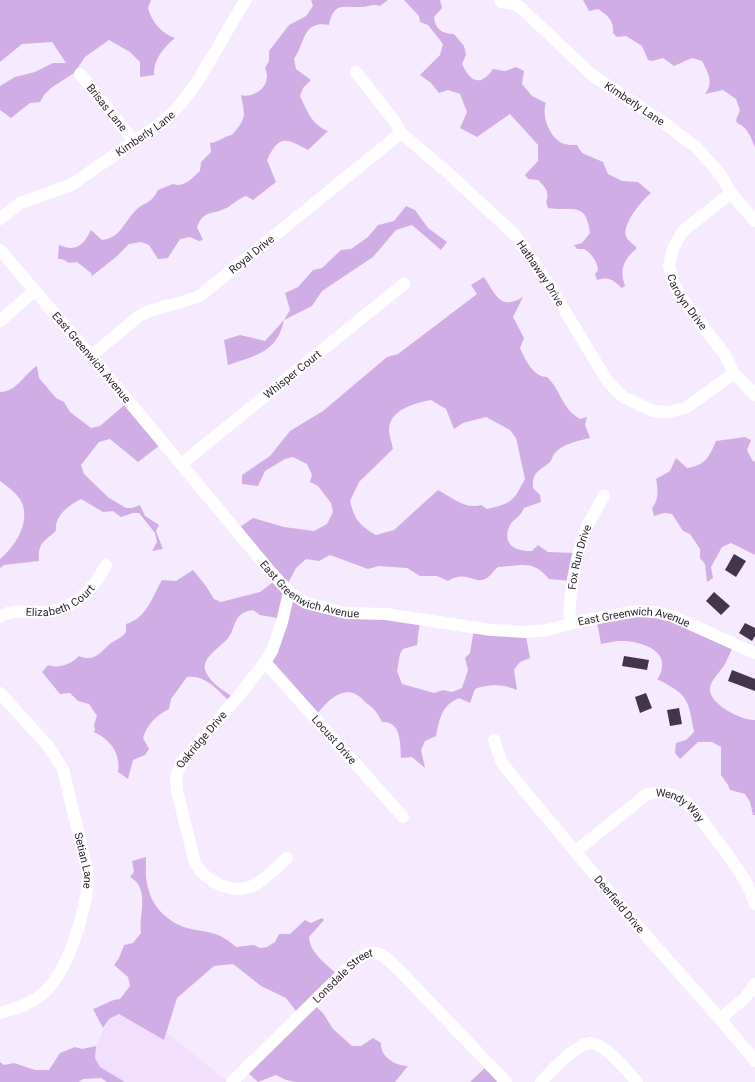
<svg xmlns="http://www.w3.org/2000/svg" width="755" height="1082" font-family="Roboto,sans-serif">
<rect width="100%" height="100%" fill="#f6eafe"/>
<path fill="#f2defe" d="M 119,1014 L 164,1040 L 167,1033 L 228,1082 L 125,1082 L 100,1067 L 95,1058 L 96,1046 L 109,1019 Z"/>
<path fill="#d1ade6" fill-rule="evenodd" d="M 0,0 L 151,0 L 148,8 C 151,21 162,34 175,38 C 164,47 153,60 154,75 L 140,77 L 140,62 L 130,52 L 109,40 L 85,57 L 74,73 L 51,88 L 44,95 L 40,102 L 30,103 L 11,118 L 0,110 L 0,86 L 15,77 L 35,72 L 53,63 L 66,63 L 52,42 L 22,44 L 0,62 Z
M 311,0 L 388,0 L 380,6 C 372,3 369,7 362,7 C 343,8 334,1 329,25 C 302,20 305,44 294,59 L 296,69 L 311,80 L 303,88 L 300,96 C 307,111 312,125 328,131 L 308,150 C 286,138 279,134 267,160 L 276,182 L 253,200 L 246,196 C 237,199 232,206 224,209 C 211,215 204,210 197,227 L 203,240 L 199,241 L 190,237 L 180,239 L 168,258 L 158,259 L 149,245 L 141,242 L 129,244 L 116,257 L 92,276 L 91,273 L 77,262 L 69,263 L 62,259 L 58,259 L 59,245 C 76,252 83,246 91,230 L 102,240 C 105,239 109,239 112,237 C 121,233 127,219 135,211 C 143,202 151,205 158,190 L 173,184 C 184,188 192,178 200,171 L 201,162 L 211,152 L 210,143 C 219,142 224,136 232,135 C 247,117 245,117 241,95 C 252,98 266,90 267,77 C 267,74 266,70 265,68 L 269,61 L 269,51 L 289,25 L 306,16 L 313,6 Z
M 404,0 L 440,0 L 442,8 L 434,17 C 435,29 442,34 454,34 L 464,46 L 466,55 L 462,64 C 470,81 480,88 493,69 L 505,71 L 516,67 L 524,71 L 522,84 L 532,96 L 546,103 C 541,116 550,139 564,144 C 568,145 573,145 577,145 L 582,153 L 603,162 L 608,174 L 622,181 L 638,182 L 651,193 C 642,200 622,224 626,236 C 627,240 633,244 637,248 C 624,259 619,269 625,286 L 622,288 C 613,280 609,276 597,280 L 595,274 L 598,270 C 597,261 592,254 584,249 L 577,249 L 574,245 L 582,243 L 590,233 C 586,200 572,212 548,208 L 546,202 C 550,192 545,187 538,180 L 528,179 L 525,175 L 538,161 L 538,145 L 510,114 L 477,137 L 460,128 L 467,112 L 460,94 L 448,90 L 439,93 L 431,83 L 420,75 L 440,55 L 443,44 L 428,25 L 420,22 L 419,16 Z
M 583,0 L 755,0 L 755,147 C 750,137 749,128 737,123 L 736,120 L 740,110 L 736,99 L 723,90 L 705,94 C 714,82 708,73 702,61 L 692,58 L 674,66 L 663,58 L 652,61 L 648,60 L 642,46 L 626,36 L 617,37 L 613,33 C 614,20 608,16 598,9 L 589,11 Z
M 406,206 L 415,210 L 428,228 L 447,242 L 441,250 L 412,225 L 396,230 L 373,257 L 322,291 L 312,306 L 284,320 C 277,353 256,355 228,365 L 224,340 L 240,335 L 265,341 L 284,320 L 290,310 L 285,293 L 298,287 L 313,270 L 322,268 L 341,250 L 351,249 L 368,237 L 378,225 L 394,221 Z
M 484,277 C 496,295 500,311 523,297 L 513,317 L 524,338 L 520,348 C 525,359 533,377 547,377 C 561,390 561,408 580,419 L 587,417 L 585,425 L 590,438 C 578,441 564,443 555,453 C 552,456 552,461 549,463 C 539,471 532,472 533,488 L 540,495 L 541,502 L 524,508 C 520,518 513,519 510,525 C 501,544 515,552 532,551 L 538,545 L 548,552 L 576,553 L 572,581 L 549,579 C 532,559 523,566 498,567 C 494,570 491,575 487,578 C 474,586 468,569 448,581 L 437,576 L 420,576 L 407,568 L 379,566 L 368,569 L 330,555 L 319,561 L 306,559 L 296,568 L 286,587 L 308,604 L 420,620 L 417,645 L 403,649 L 400,654 L 397,671 L 402,684 L 434,693 L 443,690 L 452,692 L 462,688 L 468,670 L 465,658 L 470,653 L 474,628 L 525,631 L 530,658 L 520,662 L 514,670 L 517,690 C 503,684 489,684 475,689 L 470,703 L 459,698 C 441,706 440,718 436,736 L 425,741 L 421,750 L 425,768 L 412,757 L 401,758 C 400,745 402,721 382,722 C 376,710 374,709 364,701 C 363,700 362,698 360,697 C 342,683 325,704 315,717 L 267,664 L 283,619 L 260,615 L 253,610 C 247,611 244,612 239,616 C 234,622 233,632 228,638 C 222,646 202,657 205,670 C 209,682 224,691 234,698 L 230,702 C 218,690 205,675 187,677 L 171,699 L 169,709 C 156,715 147,725 143,738 L 149,749 L 145,755 L 133,760 L 128,779 L 118,772 C 121,754 110,739 94,732 L 95,729 L 94,725 L 97,716 L 89,704 L 78,701 L 70,693 L 60,694 L 42,672 L 48,665 C 58,669 72,664 79,656 C 95,663 101,651 111,643 C 117,639 122,638 126,632 L 126,624 C 147,618 152,597 162,580 L 176,581 L 193,570 L 206,586 L 214,599 L 221,602 L 260,592 L 277,579 L 237,529 L 253,518 L 284,527 L 314,531 L 327,524 L 333,512 L 331,503 L 318,486 L 310,482 L 312,475 L 307,464 L 293,457 L 285,459 L 265,471 L 258,486 L 242,484 L 242,475 L 270,456 L 290,431 L 323,411 L 387,357 L 398,354 L 477,294 L 471,285 ZM 431,400 L 446,409 L 454,429 L 463,423 L 486,417 L 510,430 L 516,438 L 525,479 C 513,501 513,503 487,509 L 481,505 C 466,510 451,497 438,490 L 394,530 L 376,535 C 359,525 355,520 350,501 L 359,482 L 393,449 C 392,443 389,435 389,429 C 390,409 416,403 431,400 Z
M 37,366 L 39,378 L 56,398 L 64,402 L 70,412 L 91,428 L 100,426 L 129,401 L 159,446 L 138,462 L 110,439 L 99,442 L 81,465 L 84,474 L 109,498 L 126,508 L 132,508 L 140,505 L 145,516 L 159,525 L 156,531 L 163,549 L 152,551 L 157,542 L 155,533 L 139,513 L 133,513 L 121,517 L 113,511 L 103,512 L 81,499 C 69,505 54,516 56,531 C 43,542 38,543 39,561 L 4,565 L 0,568 L 0,559 C 15,546 30,524 22,503 C 19,495 7,486 0,481 L 0,392 C 18,391 24,374 37,366 Z
M 745,437 L 751,440 L 747,450 L 752,460 L 755,462 L 755,555 L 731,543 L 722,547 L 711,567 L 713,578 L 707,582 L 705,564 L 700,558 L 700,549 L 690,534 L 683,531 L 672,514 L 664,513 L 654,516 L 652,508 C 659,500 658,489 656,479 L 670,471 L 676,458 L 687,468 C 706,465 709,457 716,441 Z
M 638,610 L 734,644 C 731,651 728,658 725,664 C 721,671 711,680 710,688 C 708,704 742,721 755,720 L 755,815 L 753,815 L 750,802 L 745,794 L 730,790 L 728,785 L 721,775 L 721,747 L 712,742 L 698,742 L 680,759 L 675,753 L 676,743 L 686,740 L 694,732 C 688,698 688,695 657,679 C 661,675 662,669 662,664 C 663,647 633,640 620,641 C 614,641 607,643 601,644 L 597,622 Z
M 146,857 C 146,867 145,878 148,888 C 153,909 170,924 191,929 C 212,933 219,932 236,947 L 254,945 L 260,948 L 267,947 L 275,942 L 279,934 L 290,934 L 305,920 L 311,923 L 322,918 L 324,920 L 309,937 C 310,953 326,964 337,974 L 314,1005 L 323,1013 L 333,1029 L 352,1046 L 361,1046 L 373,1038 L 381,1043 C 380,1057 396,1066 408,1066 L 395,1082 L 295,1082 L 286,1080 L 276,1075 L 258,1082 L 245,1070 L 300,1016 L 286,998 L 261,986 L 233,964 L 214,966 L 177,998 L 164,1040 L 119,1014 L 109,1019 L 103,1028 L 93,1009 C 103,1006 109,1000 120,999 L 130,986 L 128,977 L 114,965 L 119,958 L 124,945 L 133,943 L 141,933 C 138,915 151,889 130,877 L 134,872 L 132,861 Z
M 96,1046 L 95,1058 L 100,1067 L 125,1082 L 107,1082 L 101,1078 L 83,1079 L 79,1082 L 0,1082 L 0,1062 L 4,1065 L 14,1063 L 35,1070 L 49,1070 L 60,1053 L 75,1047 L 82,1049 Z
M 488,1065 L 505,1082 L 470,1082 Z"/>
<path fill="#45344e" d="M 734,554 L 746,561 L 736,577 L 725,570 Z
M 714,592 L 730,606 L 721,615 L 706,601 Z
M 745,623 L 755,628 L 755,636 L 752,641 L 739,633 Z
M 624,656 L 649,660 L 647,670 L 622,666 Z
M 732,670 L 755,679 L 755,691 L 728,681 Z
M 646,693 L 652,708 L 640,713 L 635,697 Z
M 679,708 L 682,724 L 670,726 L 667,710 Z"/>
<g fill="none" stroke-linecap="round" stroke-linejoin="round">
<g stroke="#fff" stroke-width="12">
<path id="s1" d="M 501,2 L 513,4 L 520,7 L 592,75 L 664,123 L 697,148 L 720,174 L 731,193 L 755,221"/>
<path id="s2" d="M 356,72 L 395,122 L 401,133 L 447,172 L 515,235 L 548,283 L 608,382 L 623,397 L 653,411 L 668,412 L 686,408 L 734,373"/>
<path id="s3" d="M 80,74 L 134,141"/>
<path id="s4" d="M 731,193 L 683,231 L 673,248 L 669,265 L 673,282 L 681,297 L 725,355 L 734,373 L 755,395"/>
<path id="s5" d="M 0,219 L 20,203 L 71,185 L 164,121 C 199,91 220,38 246,0"/>
<path id="s6" d="M 0,250 L 91,356 L 270,571 L 289,592 L 306,603 L 346,613 L 386,614 L 491,630 L 526,632 L 547,630 L 581,621 L 637,611 L 655,612 L 672,616 L 755,653"/>
<path d="M 0,321 L 34,291"/>
<path id="s7" d="M 91,356 L 139,316 C 158,305 181,305 201,295 L 401,133"/>
<path id="s8" d="M 181,464 L 404,284"/>
<path id="s9" d="M 0,617 C 11,609 24,612 36,612 C 70,614 92,592 106,565"/>
<path id="s10" d="M 570,624 C 568,597 576,557 585,532 C 590,519 598,507 604,496"/>
<path id="s11" d="M 265,662 L 403,817"/>
<path id="s12" d="M 0,693 L 48,746 L 63,769 L 88,874 C 88,908 67,979 37,998 C 26,1006 13,1009 0,1013"/>
<path id="s13" d="M 494,740 L 502,763 L 522,788 L 636,924 L 720,1019 L 755,1061"/>
<path id="s14" d="M 576,851 L 646,795 C 657,791 670,792 681,799 C 693,806 701,820 710,831 C 727,855 746,875 755,904"/>
<path id="s15" d="M 287,858 C 266,877 251,898 220,885 C 209,880 201,874 195,863 L 177,791 L 176,777 L 181,763 L 241,693 L 265,662 L 272,651 L 282,622 L 289,592"/>
<path d="M 720,1019 L 746,997 L 755,984"/>
<path id="s16" d="M 232,1082 L 355,961 C 376,944 383,955 399,970 L 506,1082"/>
<path d="M 541,1082 C 550,1072 578,1042 591,1043 C 606,1044 627,1071 637,1082"/>
</g>
</g>
<g text-anchor="middle" stroke-width="4" stroke-linejoin="round" paint-order="stroke">
<g font-size="11" fill="#2f2733" stroke="#fcfcfc">
<text dy="4" stroke="none"><textPath href="#s1" startOffset="170">Kimberly Lane</textPath></text>
<text dy="4" stroke="none"><textPath href="#s3" startOffset="43">Brisas Lane</textPath></text>
<text dy="4" stroke="none"><textPath href="#s5" startOffset="170">Kimberly Lane</textPath></text>
<text dy="4" stroke="none"><textPath href="#s7" startOffset="193">Royal Drive</textPath></text>
<text dy="4" stroke="none"><textPath href="#s2" startOffset="275">Hathaway Drive</textPath></text>
<text dy="4" stroke="none"><textPath href="#s4" startOffset="140">Carolyn Drive</textPath></text>
<text dy="4" stroke="none"><textPath href="#s6" startOffset="141">East Greenwich Avenue</textPath></text>
<text dy="4" stroke="none"><textPath href="#s8" startOffset="143">Whisper Court</textPath></text>
<text dy="4" stroke="none"><textPath href="#s10" startOffset="68">Fox Run Drive</textPath></text>
<text dy="4" stroke="none"><textPath href="#s6" startOffset="465">East Greenwich Avenue</textPath></text>
<text dy="4" stroke="none"><textPath href="#s9" startOffset="64">Elizabeth Court</textPath></text>
<text dy="4" stroke="none"><textPath href="#s6" startOffset="801">East Greenwich Avenue</textPath></text>
<text dy="4" stroke="none"><textPath href="#s15" startOffset="246">Oakridge Drive</textPath></text>
<text dy="4" stroke="none"><textPath href="#s11" startOffset="104">Locust Drive</textPath></text>
<text dy="4" stroke="none"><textPath href="#s14" startOffset="128">Wendy Way</textPath></text>
<text dy="4" stroke="none"><textPath href="#s12" startOffset="193">Setian Lane</textPath></text>
<text dy="4" stroke="none"><textPath href="#s13" startOffset="208">Deerfield Drive</textPath></text>
<text dy="4" stroke="none"><textPath href="#s16" startOffset="154">Lonsdale Street</textPath></text>
</g>
</g>
</svg>
